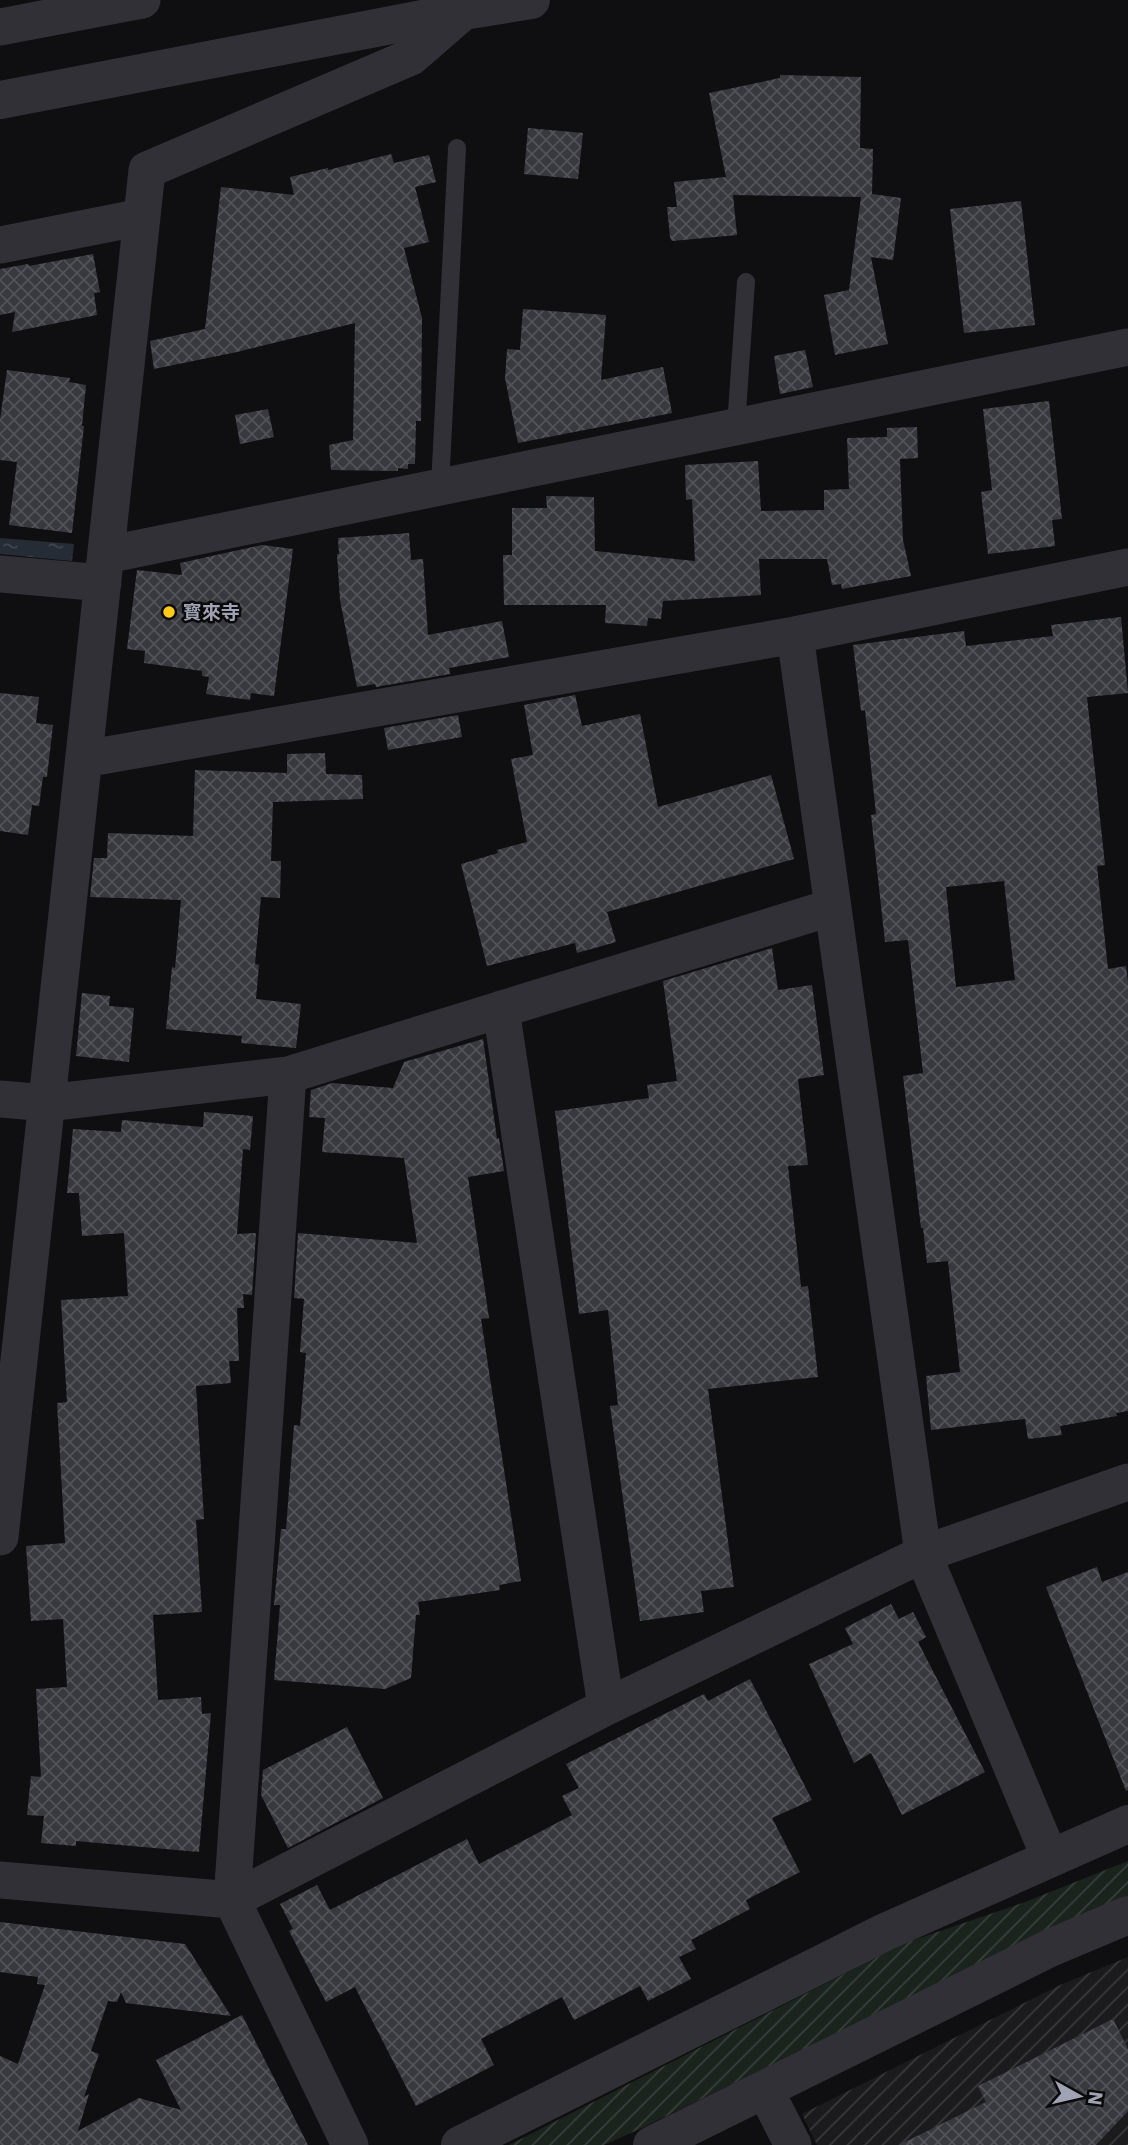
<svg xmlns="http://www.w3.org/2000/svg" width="1128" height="2145" font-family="'IBM Plex Sans','Noto Sans JP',sans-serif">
<defs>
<pattern id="industrial-furrows" width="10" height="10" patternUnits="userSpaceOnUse" patternTransform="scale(1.75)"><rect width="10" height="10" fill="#1b1b1e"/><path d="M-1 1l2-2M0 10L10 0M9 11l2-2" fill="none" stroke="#39393c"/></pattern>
<pattern id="garden-furrows" width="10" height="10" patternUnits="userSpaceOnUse" patternTransform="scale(1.75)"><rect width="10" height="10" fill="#1b231d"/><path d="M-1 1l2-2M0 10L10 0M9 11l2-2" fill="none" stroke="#39403b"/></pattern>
<pattern id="water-ripples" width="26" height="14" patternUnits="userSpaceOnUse" patternTransform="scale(1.75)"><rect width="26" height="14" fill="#252c35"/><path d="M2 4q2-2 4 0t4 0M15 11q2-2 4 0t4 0" fill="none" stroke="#414750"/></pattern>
<pattern id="building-cross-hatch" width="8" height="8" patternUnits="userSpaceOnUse" patternTransform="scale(1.75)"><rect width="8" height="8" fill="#38393f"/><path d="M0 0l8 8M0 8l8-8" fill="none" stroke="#525258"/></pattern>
</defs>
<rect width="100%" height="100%" fill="#0f0f11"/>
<path fill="url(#industrial-furrows)" d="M 1128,1957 L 1128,2145 L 817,2145 L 802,2114 L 1060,1985 Z"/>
<path fill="url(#garden-furrows)" d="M 1128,1861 L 1128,1896 L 1042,1933 L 642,2128 L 604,2145 L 509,2145 L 905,1943 L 1025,1902 Z"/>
<path fill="url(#water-ripples)" d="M 0,538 L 74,544 L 72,561 L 0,554 Z"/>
<path fill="url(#building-cross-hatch)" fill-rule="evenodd" d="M 780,75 L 861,77 L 860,148 L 873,149 L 872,194 L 901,198 L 893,260 L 871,257 L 888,344 L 835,355 L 824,295 L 849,290 L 861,197 L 733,195 L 737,235 L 672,241 L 670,237 L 667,207 L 677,207 L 674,182 L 726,177 L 709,93 L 780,78 Z
M 528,128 L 583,133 L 578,179 L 524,174 Z
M 391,154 L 394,163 L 429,155 L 436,182 L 415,187 L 429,242 L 404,248 L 422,318 L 421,421 L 416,421 L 415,464 L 408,464 L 408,469 L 398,468 L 398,471 L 331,470 L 329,445 L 353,440 L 355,323 L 237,352 L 154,369 L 150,341 L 205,329 L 221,187 L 294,195 L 290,177 L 328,168 L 328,170 Z
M 1021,201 L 1035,325 L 964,333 L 950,209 Z
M 93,254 L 100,292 L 94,293 L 97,315 L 12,332 L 15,312 L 0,315 L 0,269 L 28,264 L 29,266 Z
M 523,309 L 606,315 L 601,380 L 663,367 L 672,413 L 518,443 L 505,378 L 507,349 L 520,350 Z
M 805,350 L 813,387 L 780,394 L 774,356 Z
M 7,370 L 70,378 L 69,382 L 86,385 L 82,426 L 84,426 L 72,533 L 9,525 L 17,462 L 0,460 L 0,420 Z
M 1049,401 L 1062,519 L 1052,520 L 1055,546 L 988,554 L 981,492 L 992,490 L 983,409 Z
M 268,409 L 274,437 L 240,444 L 235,415 Z
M 917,427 L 918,458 L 900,459 L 903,540 L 911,576 L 842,589 L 841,584 L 832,585 L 827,559 L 759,559 L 761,595 L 663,601 L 661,619 L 648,618 L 647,626 L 605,623 L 606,605 L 504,605 L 503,555 L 512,555 L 512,508 L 547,508 L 546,496 L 594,497 L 595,551 L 695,561 L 692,499 L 686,500 L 685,465 L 758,461 L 761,511 L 824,510 L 824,490 L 849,489 L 847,438 L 887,437 L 887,428 Z
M 409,533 L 411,560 L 423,559 L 428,635 L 502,621 L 509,657 L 449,668 L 450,674 L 376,687 L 375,684 L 357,687 L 340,600 L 337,554 L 339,554 L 338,538 Z
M 262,545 L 293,549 L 274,696 L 251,693 L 250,700 L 206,694 L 209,677 L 202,676 L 202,671 L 144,663 L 145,651 L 127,649 L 137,570 L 182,575 L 180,563 Z
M 1121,617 L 1128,693 L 1087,697 L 1105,865 L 1097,866 L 1108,969 L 1126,966 L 1128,982 L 1128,1411 L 1116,1413 L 1117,1416 L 1060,1426 L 1062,1435 L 1028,1439 L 1025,1419 L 931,1430 L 926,1376 L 960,1372 L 948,1261 L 927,1263 L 923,1228 L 921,1228 L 903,1076 L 923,1073 L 908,940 L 885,942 L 871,815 L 876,814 L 865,710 L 861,711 L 853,645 L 964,631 L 966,646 L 1053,636 L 1051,625 ZM 1004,881 L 1015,980 L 956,987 L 946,887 Z
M 0,693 L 39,697 L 36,723 L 53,725 L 47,777 L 43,777 L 39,806 L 32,805 L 28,835 L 0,831 Z
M 575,695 L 582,726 L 640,714 L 658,807 L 771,775 L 794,859 L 607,912 L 616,942 L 577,953 L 575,943 L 487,966 L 461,864 L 498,853 L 497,850 L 527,842 L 511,759 L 533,755 L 524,705 Z
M 458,715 L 462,737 L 388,750 L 384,728 Z
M 325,753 L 326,774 L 362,775 L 363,799 L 273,802 L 271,861 L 281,861 L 280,898 L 261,897 L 255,964 L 259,965 L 256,999 L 301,1004 L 296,1048 L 241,1043 L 242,1036 L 166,1029 L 172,967 L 175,968 L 181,900 L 90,897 L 94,858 L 107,858 L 108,833 L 193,836 L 195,770 L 287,773 L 287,754 Z
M 772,948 L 778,990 L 812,985 L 824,1075 L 798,1079 L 808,1165 L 788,1166 L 801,1287 L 808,1286 L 818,1377 L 708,1389 L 734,1587 L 701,1591 L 704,1612 L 640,1621 L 610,1406 L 618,1405 L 608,1310 L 579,1314 L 555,1111 L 649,1098 L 647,1085 L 677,1081 L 663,981 Z
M 82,993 L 110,996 L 109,1006 L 134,1008 L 129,1062 L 76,1056 Z
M 483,1039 L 497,1139 L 499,1138 L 504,1171 L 468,1177 L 489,1318 L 481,1319 L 521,1581 L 499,1585 L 500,1590 L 418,1602 L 420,1615 L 416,1615 L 411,1678 L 385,1689 L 274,1680 L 280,1605 L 274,1605 L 281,1529 L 286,1529 L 294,1425 L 300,1426 L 306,1353 L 300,1352 L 304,1299 L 294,1298 L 298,1233 L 417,1243 L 404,1158 L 322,1152 L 325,1118 L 309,1117 L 311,1090 L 332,1083 L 393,1088 L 404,1062 Z
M 204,1112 L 253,1116 L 250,1150 L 243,1149 L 237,1234 L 256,1233 L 252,1295 L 243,1294 L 244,1308 L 237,1308 L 239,1361 L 229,1361 L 231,1383 L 196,1386 L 204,1519 L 196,1520 L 202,1612 L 153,1615 L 158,1700 L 201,1697 L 202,1714 L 211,1713 L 199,1852 L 76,1841 L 76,1846 L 41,1843 L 44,1816 L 27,1815 L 31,1776 L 41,1777 L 36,1689 L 67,1687 L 63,1619 L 31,1621 L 26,1546 L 65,1543 L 57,1403 L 67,1402 L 61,1300 L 128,1296 L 124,1233 L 82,1236 L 79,1193 L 67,1193 L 73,1129 L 121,1132 L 122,1120 L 203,1127 Z
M 1097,1567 L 1102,1582 L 1128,1572 L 1128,1790 L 1126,1791 L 1046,1587 Z
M 891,1604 L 899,1619 L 913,1612 L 926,1637 L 918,1642 L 985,1772 L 902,1815 L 871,1753 L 854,1763 L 809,1664 L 853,1644 L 845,1628 Z
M 750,1679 L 812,1800 L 772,1818 L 800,1872 L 746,1900 L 750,1909 L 691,1940 L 696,1949 L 679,1957 L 691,1979 L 648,2001 L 640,1986 L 574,2020 L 562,1997 L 481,2039 L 494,2065 L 416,2106 L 355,1987 L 326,2002 L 289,1931 L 293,1929 L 280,1904 L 317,1885 L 330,1910 L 467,1839 L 479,1864 L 572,1815 L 562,1796 L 579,1788 L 566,1764 L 704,1694 L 708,1701 Z
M 347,1727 L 383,1798 L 288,1848 L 261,1795 L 263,1770 Z
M 0,1922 L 185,1944 L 231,2016 L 126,2003 L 121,1992 L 117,2002 L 108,2001 L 91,2051 L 99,2054 L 84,2097 L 89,2094 L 78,2131 L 139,2098 L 181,2110 L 156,2060 L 242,2015 L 308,2145 L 0,2145 L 0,2056 L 18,2064 L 45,1985 L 37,1984 L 38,1977 L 0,1972 Z
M 1113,2019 L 1128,2049 L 1128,2111 L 1096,2145 L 899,2145 L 986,2102 L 978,2086 Z"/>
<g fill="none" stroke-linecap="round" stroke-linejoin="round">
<path stroke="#303036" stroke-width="18" d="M 736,426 L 746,282
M 440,487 L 457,148"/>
<path stroke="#303036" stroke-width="37" d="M 0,27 L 142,0
M 0,245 L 142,217
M 106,555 L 1128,347
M 0,574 L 103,583
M 795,635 L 923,1554 L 1050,1858
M 84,759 L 795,635 L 1128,567
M 501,1009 L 606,1707
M 288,1075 L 232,1900 L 350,2145
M 0,1099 L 47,1103 L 288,1075 L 833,907
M 0,1537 L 147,170 L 411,57 L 464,11
M 0,1880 L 232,1900 L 606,1707 L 923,1554 L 1128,1482
M 765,2090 L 793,2145"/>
<path stroke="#303036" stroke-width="38" d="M 0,100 L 464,11 L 531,0
M 460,2145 L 885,1932 L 1128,1824
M 652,2145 L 1050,1948 L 1128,1915"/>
</g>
<circle fill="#ffca19" stroke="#0a0a0b" stroke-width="2.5" cx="169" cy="612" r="7"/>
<g text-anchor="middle" stroke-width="5" stroke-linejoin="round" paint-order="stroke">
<g font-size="19" font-weight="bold" fill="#9fa3b3" stroke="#0a0a0b" text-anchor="start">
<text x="183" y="619">寳來寺</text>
</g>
</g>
<g transform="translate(1079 2096) rotate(98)" stroke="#0a0a0b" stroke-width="5" paint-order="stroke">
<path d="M0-5L12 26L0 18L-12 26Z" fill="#9fa3b3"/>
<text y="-10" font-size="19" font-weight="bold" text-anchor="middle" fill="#9fa3b3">N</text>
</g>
</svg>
